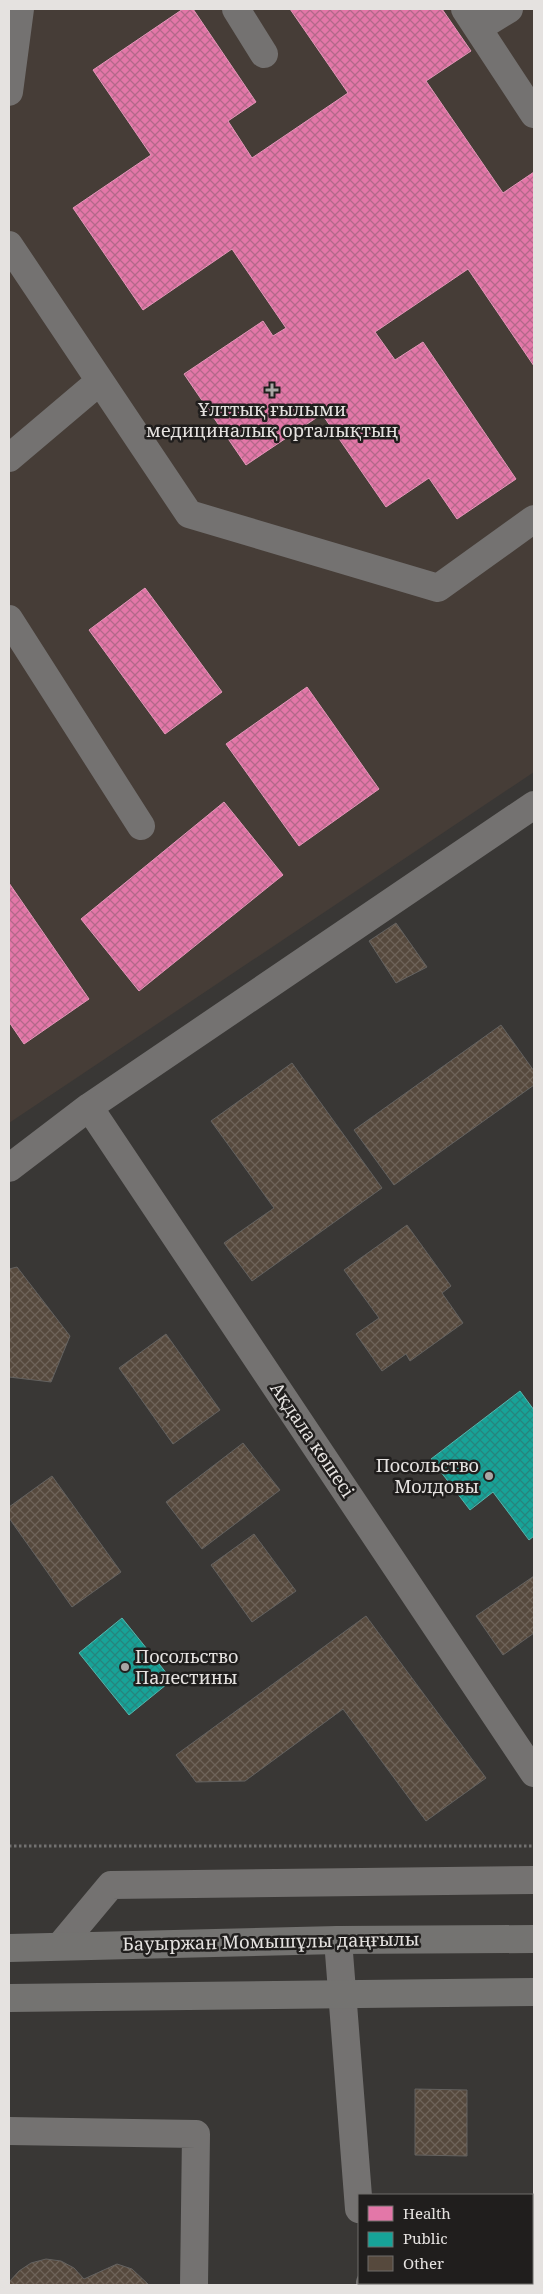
<svg xmlns="http://www.w3.org/2000/svg" width="543" height="2294" font-family="'Noto Serif',serif">
<defs>
<pattern id="health-cross-hatch" width="8" height="8" patternUnits="userSpaceOnUse" patternTransform="scale(1.25)"><rect width="8" height="8" fill="#e377a8"/><path d="M0 0l8 8M0 8l8-8" fill="none" stroke="#b4688a"/></pattern>
<pattern id="public-cross-hatch" width="8" height="8" patternUnits="userSpaceOnUse" patternTransform="scale(1.25)"><rect width="8" height="8" fill="#17a398"/><path d="M0 0l8 8M0 8l8-8" fill="none" stroke="#25867e"/></pattern>
<pattern id="building-cross-hatch" width="8" height="8" patternUnits="userSpaceOnUse" patternTransform="scale(1.25)"><rect width="8" height="8" fill="#56493d"/><path d="M0 0l8 8M0 8l8-8" fill="none" stroke="#6e6359"/></pattern>
</defs>
<rect width="100%" height="100%" fill="#393735"/>
<path fill="#463d37" d="M 9,9 L 534,9 L 534,772 L 9,1123 Z"/>
<path fill="url(#health-cross-hatch)" stroke="#e497b9" d="M 183,9 L 193,9 L 256,102 L 228,121 L 252,158 L 348,93 L 290,9 L 442,9 L 471,51 L 426,81 L 503,193 L 534,172 L 534,366 L 468,269 L 375,332 L 395,360 L 423,342 L 516,479 L 457,519 L 429,478 L 386,507 L 322,414 L 246,465 L 184,374 L 263,321 L 273,336 L 286,328 L 232,249 L 143,310 L 73,208 L 151,155 L 93,70 Z
M 145,588 L 222,692 L 165,734 L 89,630 Z
M 307,687 L 379,789 L 299,846 L 226,744 Z
M 224,802 L 283,875 L 139,991 L 81,919 Z
M 9,883 L 89,999 L 24,1044 L 9,1022 Z"/>
<path fill="url(#public-cross-hatch)" stroke="#55b6ae" d="M 520,1391 L 534,1410 L 534,1536 L 529,1540 L 493,1492 L 470,1510 L 431,1459 Z
M 122,1618 L 172,1680 L 129,1715 L 79,1653 Z"/>
<path fill="url(#building-cross-hatch)" stroke="#646260" d="M 396,923 L 427,967 L 396,983 L 369,941 Z
M 501,1025 L 534,1071 L 534,1085 L 394,1185 L 354,1130 Z
M 292,1063 L 382,1188 L 252,1281 L 224,1243 L 274,1208 L 211,1121 Z
M 407,1225 L 451,1286 L 442,1293 L 463,1323 L 410,1361 L 406,1354 L 382,1371 L 356,1334 L 379,1318 L 344,1270 Z
M 17,1267 L 70,1336 L 51,1382 L 9,1377 L 9,1269 Z
M 166,1334 L 220,1410 L 173,1444 L 119,1368 Z
M 243,1443 L 280,1490 L 202,1549 L 166,1502 Z
M 52,1476 L 121,1572 L 72,1607 L 9,1518 L 9,1507 Z
M 254,1534 L 296,1591 L 252,1622 L 211,1565 Z
M 534,1576 L 534,1633 L 503,1655 L 476,1616 Z
M 366,1616 L 486,1778 L 426,1821 L 343,1709 L 245,1781 L 196,1782 L 176,1755 Z
M 415,2089 L 467,2090 L 467,2156 L 415,2155 Z
M 46,2259 L 61,2261 L 74,2268 L 84,2279 L 117,2264 L 132,2269 L 149,2285 L 9,2285 L 9,2282 L 19,2271 L 31,2263 Z"/>
<g fill="none" stroke-linecap="round" stroke-linejoin="round">
<path stroke="#727170" stroke-width="3" stroke-dasharray="2.5 2.5" stroke-linecap="butt" d="M 9,1846 L 534,1846"/>
<path stroke="#747271" stroke-width="28" d="M 236,9 L 264,54
M 465,9 L 534,114
M 478,28 L 509,9
M 9,92 L 20,9
M 9,245 L 189,514 L 438,588 L 534,519
M 9,458 L 100,381
M 9,619 L 141,826
M 89,1107 L 534,1773
M 9,1168 L 89,1107 L 534,805
M 338,1940 L 359,2209
M 60,1946 L 111,1885 L 534,1880
M 9,2131 L 196,2134 L 194,2285
M 532,2273 L 534,2273
M 370,2283 L 371,2285"/>
<path stroke="#747371" stroke-width="28" d="M 9,1948 L 338,1940 L 534,1939
M 9,1998 L 534,1992"/>
</g>
<g fill="#a9a6a4" stroke="#201e1d" stroke-width="2">
<path d="M269.5 382.5h5v5h5v5h-5v5h-5v-5h-5v-5h5z"/>
<circle cx="489" cy="1476" r="5"/>
<circle cx="125" cy="1667" r="5"/>
</g>
<g text-anchor="middle" stroke-width="5" stroke-linejoin="round" paint-order="stroke">
<g font-size="18" fill="#e5e2e0" stroke="#201e1d">
<text x="272" y="416">Ұлттық ғылыми<tspan x="272" dy="21">медициналық орталықтың</tspan></text>
<text x="479" y="1472" text-anchor="end">Посольство<tspan x="479" dy="21">Молдовы</tspan></text>
<text x="135" y="1663" text-anchor="start">Посольство<tspan x="135" dy="21">Палестины</tspan></text>
</g>
<g font-size="18" fill="#e5e2e0" stroke="#201e1d">
<text transform="translate(312 1440) rotate(56)" y="6">Ақдала көшесі</text>
<text transform="translate(271 1942) rotate(-1)" y="6">Бауыржан Момышұлы даңғылы</text>
</g>
</g>
<rect width="543" height="2294" fill="none" stroke="#e5e2e0" stroke-width="20"/>
<rect x="358" y="2194" width="175" height="90" fill="#201e1d" stroke="#6f6c6b"/>
<rect x="368" y="2206" width="25" height="15" fill="#e377a8" stroke="#6f6c6b"/>
<text x="403" y="2219" font-size="15" fill="#e5e2e0">Health</text>
<rect x="368" y="2232" width="25" height="15" fill="#17a398" stroke="#6f6c6b"/>
<text x="403" y="2244" font-size="15" fill="#e5e2e0">Public</text>
<rect x="368" y="2256" width="25" height="15" fill="#56493d" stroke="#6f6c6b"/>
<text x="403" y="2269" font-size="15" fill="#e5e2e0">Other</text>
</svg>
